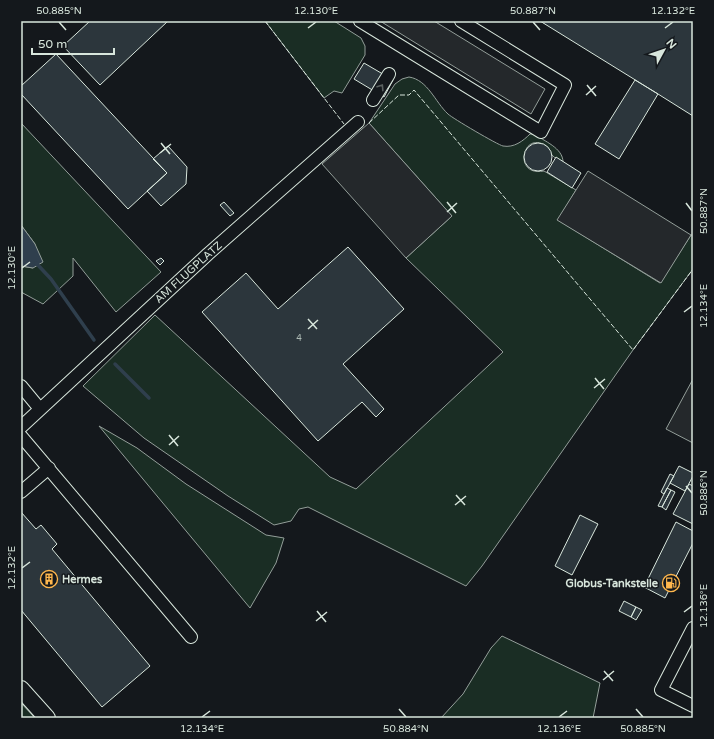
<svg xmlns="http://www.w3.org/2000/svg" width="714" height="739" font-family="'Varela Round',sans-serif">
<rect width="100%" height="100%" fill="#14181c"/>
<path fill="#1a2d24" stroke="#939e99" d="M 265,21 L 334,21 L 361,38 L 365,46 L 365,55 L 342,93 L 334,91 L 324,98 Z
M 409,77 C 428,80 435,102 448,114 C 452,118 498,145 503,146 C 514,148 523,141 530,134 L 534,134 C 544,141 563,148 563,162 C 560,160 554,158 552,155 C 549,151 549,146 543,144 C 521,134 514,177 544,171 L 576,190 L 558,220 L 660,283 L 691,235 L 693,235 L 693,269 L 633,350 L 482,566 L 466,586 L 308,507 L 299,509 L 291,521 L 274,525 L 228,496 L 144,438 L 83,386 L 155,315 L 330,477 L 356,489 L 503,352 L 406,258 L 452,216 L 369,123 L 395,84 L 402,79 Z
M 21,123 L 161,272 L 116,312 L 73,258 L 73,276 L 43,304 L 21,292 L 21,266 L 33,268 L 35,244 L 21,225 Z
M 99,426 L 137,448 L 186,484 L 266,535 L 284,538 L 276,563 L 250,608 Z
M 502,636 L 600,683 L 593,718 L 441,718 L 463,694 L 491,648 Z
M 21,703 L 35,718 L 21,718 Z"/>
<path fill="#24282b" stroke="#939e99" d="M 380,21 L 434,21 L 545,89 L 531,114 Z
M 369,123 L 452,216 L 406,258 L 322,164 Z
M 588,171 L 691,235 L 661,283 L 557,220 Z
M 693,379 L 693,443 L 666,429 Z"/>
<path fill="#2f3f4d" stroke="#939e99" d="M 21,225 L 35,244 L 43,262 L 33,268 L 21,266 Z"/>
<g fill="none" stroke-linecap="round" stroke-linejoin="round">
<path stroke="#2f3f4d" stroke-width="3.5" d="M 36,263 L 51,279 L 94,340
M 115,364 L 149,398"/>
</g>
<path fill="#2c363c" stroke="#d8e6dc" d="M 90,21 L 168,21 L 100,85 L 63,46 Z
M 540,21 L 693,21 L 693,116 L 658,94 Z
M 56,54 L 167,173 L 128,209 L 21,94 L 21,86 Z
M 364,63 L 393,80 L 384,97 L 354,79 Z
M 635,80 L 658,94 L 619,159 L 595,144 Z
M524 157a14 14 0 1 1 28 0a14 14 0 1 1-28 0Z
M 168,146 L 187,167 L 186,184 L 161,206 L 147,191 L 167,173 L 153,159 Z
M 556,157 L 581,173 L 572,188 L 547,172 Z
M 224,202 L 234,213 L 230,216 L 220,205 Z
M 348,247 L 404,309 L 343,364 L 384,409 L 376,417 L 362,402 L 318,441 L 202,312 L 246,273 L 278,309 Z
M 161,258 L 164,261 L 160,265 L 156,261 Z
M 679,466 L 693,473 L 693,476 L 685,491 L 670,483 Z
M 670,474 L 674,476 L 664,494 L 661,492 Z
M 689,484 L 693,486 L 693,524 L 673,514 Z
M 667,488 L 671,490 L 662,507 L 658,506 Z
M 671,490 L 675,492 L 666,510 L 662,507 Z
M 21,512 L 36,529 L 41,525 L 57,544 L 52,549 L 150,666 L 102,707 L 21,610 Z
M 580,515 L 598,524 L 572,575 L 555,566 Z
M 676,522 L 693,531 L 693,543 L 665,598 L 644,587 Z
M 624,601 L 636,607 L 631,617 L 619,611 Z
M 636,607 L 642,610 L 636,620 L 631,617 Z"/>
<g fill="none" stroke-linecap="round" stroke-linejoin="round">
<g stroke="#d8e6dc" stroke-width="14">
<path id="minor" d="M 360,21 L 541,132 L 565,85 L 461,21
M 373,100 L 389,74
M 21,386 L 40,409
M 21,427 L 208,254 L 358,122
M 21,436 L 191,637
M 21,492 L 49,468
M 693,628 L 661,690 L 693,706"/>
</g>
<g stroke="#d8e6dc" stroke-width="18">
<path id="major" d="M 21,689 L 47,718"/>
</g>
<use href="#minor" stroke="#14181c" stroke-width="12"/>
<use href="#major" stroke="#14181c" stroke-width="16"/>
<path stroke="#d8e6dc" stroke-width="1" stroke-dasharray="5 2" stroke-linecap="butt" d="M 265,21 L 344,124
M 369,123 L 399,95 L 409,95 L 414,90 L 633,350 L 693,269
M 693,642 L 693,644"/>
</g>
<defs><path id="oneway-chevron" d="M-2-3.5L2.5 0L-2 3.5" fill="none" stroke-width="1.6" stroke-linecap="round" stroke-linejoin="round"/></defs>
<use stroke="#59605f" href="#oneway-chevron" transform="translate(381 87) rotate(-57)"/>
<path fill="none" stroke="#d8e6dc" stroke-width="1.5" d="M 59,22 L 66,30M 533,22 L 540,30M 308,28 L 316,22M 665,28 L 673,22M 587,85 L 596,96M 586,95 L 596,86M 161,143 L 170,154M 160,153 L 171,144M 447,202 L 456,213M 686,203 L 692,211M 447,212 L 457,203M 22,268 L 30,262M 684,312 L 692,306M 308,319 L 317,329M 308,329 L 318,320M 595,378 L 604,389M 594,388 L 605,379M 169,435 L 178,446M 169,445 L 179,436M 686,486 L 692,493M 456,495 L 465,505M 455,505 L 466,496M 22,568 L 30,562M 317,611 L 326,622M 684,612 L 692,606M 316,621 L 327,612M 604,671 L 613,681M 603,680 L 614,671M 399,709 L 406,717M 636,709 L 643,717M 202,717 L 210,711M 559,717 L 567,711"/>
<defs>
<g id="building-ring" transform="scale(0.9)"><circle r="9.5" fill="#14181c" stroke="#ffb74d" stroke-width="1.5"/><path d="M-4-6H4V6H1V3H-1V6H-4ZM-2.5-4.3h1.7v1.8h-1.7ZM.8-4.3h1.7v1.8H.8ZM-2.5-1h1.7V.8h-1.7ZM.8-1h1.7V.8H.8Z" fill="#ffb74d"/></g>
<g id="fuel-ring" transform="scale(0.9)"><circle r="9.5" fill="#14181c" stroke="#ffb74d" stroke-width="1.5"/><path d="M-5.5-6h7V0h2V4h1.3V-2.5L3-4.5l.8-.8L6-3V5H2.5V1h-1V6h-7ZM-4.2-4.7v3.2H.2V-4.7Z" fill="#ffb74d"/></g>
</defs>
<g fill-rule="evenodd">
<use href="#building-ring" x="49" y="579"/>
<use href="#fuel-ring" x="671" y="583"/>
</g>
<g text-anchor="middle" stroke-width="3" stroke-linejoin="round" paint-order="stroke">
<g font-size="9" fill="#adbab4">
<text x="299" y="341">4</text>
</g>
<g font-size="11" fill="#d8e6dc" stroke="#14181c">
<text transform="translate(188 272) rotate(-42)" y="4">AM FLUGPLATZ</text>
</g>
<g font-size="11" font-weight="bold" fill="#d8e6dc" stroke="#14181c" text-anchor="start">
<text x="62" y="583">Hermes</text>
<text x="658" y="587" text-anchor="end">Globus-Tankstelle</text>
</g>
</g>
<rect width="714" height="739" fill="none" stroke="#14181c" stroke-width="44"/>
<g transform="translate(664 50) rotate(50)" stroke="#14181c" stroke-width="3" paint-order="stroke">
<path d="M0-3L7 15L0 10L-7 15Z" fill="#d8e6dc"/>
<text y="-6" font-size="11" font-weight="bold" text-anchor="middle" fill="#d8e6dc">N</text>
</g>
<path d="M32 48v6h82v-6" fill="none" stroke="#d8e6dc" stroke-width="2"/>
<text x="38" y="48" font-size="12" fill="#d8e6dc" stroke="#14181c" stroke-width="3" paint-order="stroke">50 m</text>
<rect x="22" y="22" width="670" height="695" fill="none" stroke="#d8e6dc" stroke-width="1.5"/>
<g font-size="10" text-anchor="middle" fill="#d8e6dc">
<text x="59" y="14">50.885°N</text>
<text x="316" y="14">12.130°E</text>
<text x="533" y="14">50.887°N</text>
<text x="673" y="14">12.132°E</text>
<text transform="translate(703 211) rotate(-90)" y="4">50.887°N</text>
<text transform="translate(11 268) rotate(-90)" y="4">12.130°E</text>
<text transform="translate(703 306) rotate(-90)" y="4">12.134°E</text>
<text transform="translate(703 493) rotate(-90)" y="4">50.886°N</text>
<text transform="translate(11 568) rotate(-90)" y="4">12.132°E</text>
<text transform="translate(703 606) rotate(-90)" y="4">12.136°E</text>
<text x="202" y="732">12.134°E</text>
<text x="406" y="732">50.884°N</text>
<text x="559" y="732">12.136°E</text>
<text x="643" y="732">50.885°N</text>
</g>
</svg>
